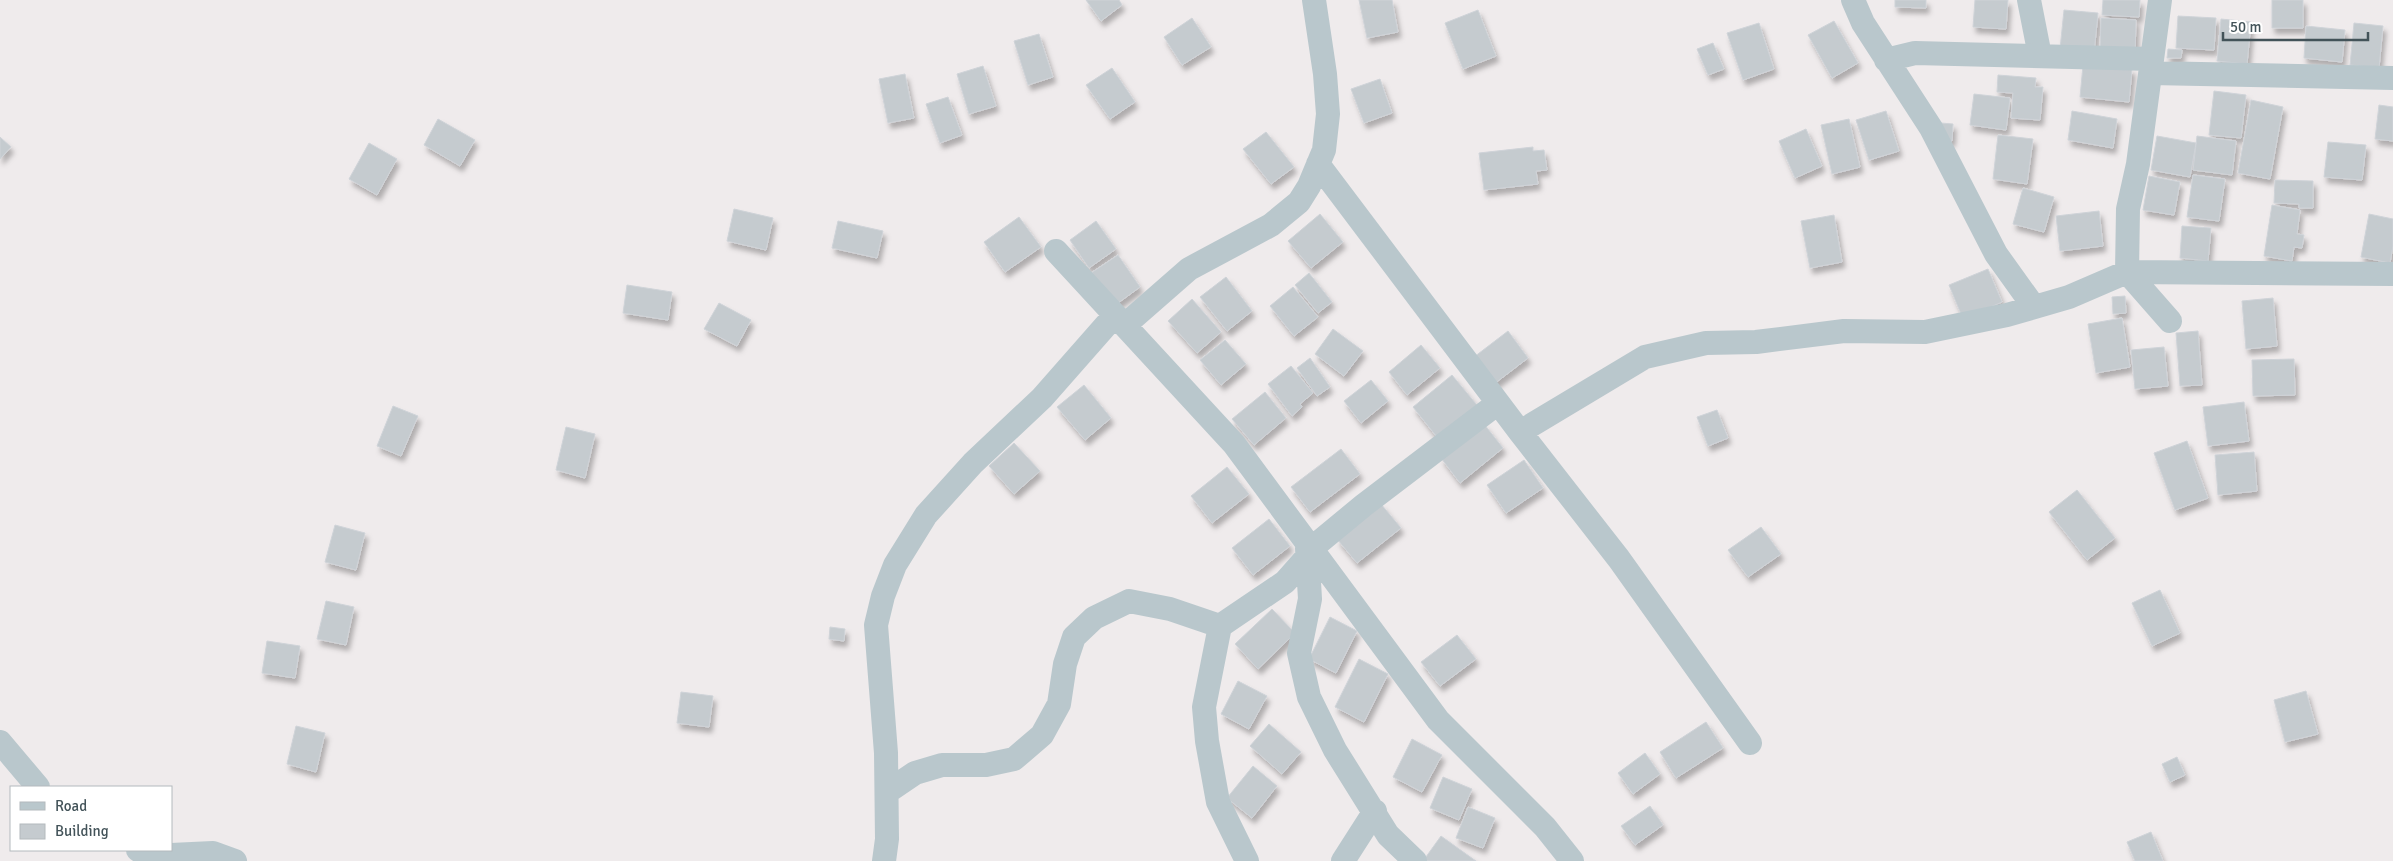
<svg xmlns="http://www.w3.org/2000/svg" width="2393" height="861" font-family="Signika,sans-serif">
<defs>
<filter id="shadow"><feDropShadow dx="3" dy="5.5" stdDeviation="2.5" flood-color="#0004"/></filter>
</defs>
<rect width="100%" height="100%" fill="#efebec"/>
<path fill="#c5cbcf" stroke="#cfd3d8" filter="url(#shadow)" d="M 1086,0 L 1119,0 L 1122,5 L 1101,21 Z
M 1359,0 L 1392,0 L 1398,32 L 1367,38 Z
M 1895,0 L 1926,0 L 1926,8 L 1895,7 Z
M 1975,0 L 2008,0 L 2006,29 L 1973,27 Z
M 2103,0 L 2140,0 L 2139,17 L 2102,15 Z
M 2272,0 L 2303,0 L 2303,28 L 2272,28 Z
M 1478,10 L 1496,56 L 1463,69 L 1445,23 Z
M 2064,10 L 2098,13 L 2094,53 L 2060,49 Z
M 2178,16 L 2216,18 L 2214,50 L 2176,48 Z
M 1192,18 L 1211,47 L 1182,65 L 1164,37 Z
M 2101,18 L 2136,20 L 2135,55 L 2100,53 Z
M 2221,19 L 2251,22 L 2247,64 L 2217,61 Z
M 1834,21 L 1858,63 L 1832,78 L 1808,35 Z
M 1759,23 L 1774,69 L 1743,80 L 1727,33 Z
M 2354,23 L 2383,26 L 2379,68 L 2350,65 Z
M 2306,26 L 2345,30 L 2342,62 L 2304,58 Z
M 1039,34 L 1053,77 L 1028,85 L 1014,41 Z
M 1713,43 L 1724,69 L 1708,75 L 1697,49 Z
M 2168,49 L 2182,50 L 2181,58 L 2167,58 Z
M 2083,65 L 2132,69 L 2129,102 L 2080,97 Z
M 983,66 L 996,106 L 969,114 L 957,74 Z
M 1112,68 L 1135,102 L 1110,119 L 1086,85 Z
M 905,74 L 914,118 L 888,123 L 879,79 Z
M 1998,75 L 2036,78 L 2035,87 L 2043,87 L 2040,120 L 2011,118 L 2013,93 L 1997,92 Z
M 1380,79 L 1392,113 L 1364,123 L 1351,89 Z
M 2214,91 L 2246,95 L 2241,138 L 2209,135 Z
M 1974,94 L 2010,98 L 2006,130 L 1970,125 Z
M 948,97 L 962,135 L 940,143 L 926,104 Z
M 2251,100 L 2283,107 L 2270,179 L 2238,173 Z
M 2379,105 L 2393,107 L 2393,141 L 2375,139 Z
M 1886,111 L 1899,151 L 1869,160 L 1856,120 Z
M 2072,111 L 2117,119 L 2113,148 L 2068,140 Z
M 438,119 L 475,140 L 460,166 L 424,145 Z
M 1849,119 L 1860,167 L 1832,174 L 1821,125 Z
M 1941,123 L 1953,124 L 1952,141 L 1940,140 Z
M 1806,129 L 1822,166 L 1795,178 L 1779,141 Z
M 1266,132 L 1294,167 L 1271,184 L 1243,149 Z
M 1998,135 L 2033,139 L 2027,184 L 1993,179 Z
M 2157,136 L 2196,143 L 2190,177 L 2151,170 Z
M 2197,136 L 2236,141 L 2232,175 L 2193,170 Z
M 0,137 L 11,147 L 0,159 Z
M 2328,142 L 2366,145 L 2362,180 L 2324,177 Z
M 369,143 L 397,159 L 377,195 L 349,179 Z
M 1533,147 L 1533,151 L 1544,150 L 1547,170 L 1536,171 L 1538,184 L 1484,190 L 1479,153 Z
M 2193,175 L 2225,179 L 2219,221 L 2187,217 Z
M 2149,176 L 2180,182 L 2174,215 L 2143,210 Z
M 2275,180 L 2313,181 L 2313,208 L 2299,208 L 2299,204 L 2274,203 Z
M 2023,188 L 2054,197 L 2044,232 L 2013,224 Z
M 2272,205 L 2300,210 L 2297,234 L 2304,235 L 2302,248 L 2294,247 L 2292,261 L 2264,256 Z
M 734,209 L 773,218 L 766,250 L 727,241 Z
M 2099,211 L 2103,246 L 2060,251 L 2056,216 Z
M 1320,214 L 1343,242 L 1311,268 L 1288,241 Z
M 2369,214 L 2393,219 L 2393,246 L 2390,263 L 2361,257 Z
M 1834,215 L 1842,262 L 1810,268 L 1801,221 Z
M 1019,217 L 1041,247 L 1005,272 L 984,242 Z
M 838,221 L 883,231 L 877,258 L 832,248 Z
M 1096,221 L 1116,249 L 1089,268 L 1070,240 Z
M 2182,226 L 2211,228 L 2208,261 L 2180,258 Z
M 1118,255 L 1140,287 L 1114,306 L 1091,273 Z
M 1988,269 L 2002,302 L 1963,319 L 1949,285 Z
M 1309,273 L 1332,302 L 1318,313 L 1295,285 Z
M 1226,277 L 1252,311 L 1227,331 L 1200,297 Z
M 627,285 L 672,292 L 668,320 L 623,313 Z
M 1293,287 L 1318,317 L 1294,336 L 1270,306 Z
M 2125,296 L 2126,313 L 2113,314 L 2112,297 Z
M 2273,298 L 2277,346 L 2246,349 L 2242,301 Z
M 1192,299 L 1221,332 L 1197,353 L 1168,321 Z
M 719,303 L 751,320 L 737,346 L 704,329 Z
M 2122,318 L 2130,367 L 2096,373 L 2088,324 Z
M 1333,329 L 1363,351 L 1344,376 L 1315,354 Z
M 1508,331 L 1528,358 L 1494,384 L 1474,357 Z
M 2198,331 L 2202,385 L 2180,386 L 2176,333 Z
M 1225,340 L 1246,364 L 1221,385 L 1200,360 Z
M 1421,345 L 1440,368 L 1407,395 L 1389,372 Z
M 2164,347 L 2168,386 L 2135,389 L 2131,350 Z
M 1310,358 L 1330,387 L 1317,396 L 1297,368 Z
M 2294,359 L 2295,395 L 2253,396 L 2252,360 Z
M 1291,366 L 1313,393 L 1300,404 L 1302,407 L 1292,416 L 1268,384 Z
M 1452,375 L 1477,405 L 1437,437 L 1413,407 Z
M 1371,380 L 1388,401 L 1361,423 L 1344,401 Z
M 1084,385 L 1111,418 L 1085,440 L 1057,407 Z
M 1265,392 L 1286,418 L 1254,445 L 1232,419 Z
M 2244,402 L 2249,441 L 2208,446 L 2203,407 Z
M 393,406 L 418,416 L 401,456 L 377,446 Z
M 1717,410 L 1728,438 L 1708,446 L 1697,417 Z
M 1484,424 L 1503,448 L 1460,483 L 1441,458 Z
M 566,427 L 595,434 L 585,478 L 556,470 Z
M 2187,441 L 2208,498 L 2175,510 L 2154,453 Z
M 1014,443 L 1040,471 L 1014,494 L 989,466 Z
M 1341,449 L 1360,474 L 1310,512 L 1291,487 Z
M 2254,452 L 2257,491 L 2218,495 L 2215,455 Z
M 1524,460 L 1543,488 L 1506,513 L 1487,485 Z
M 1227,467 L 1249,494 L 1212,523 L 1191,496 Z
M 2077,490 L 2115,538 L 2087,560 L 2049,512 Z
M 1381,504 L 1401,528 L 1357,563 L 1337,539 Z
M 1269,519 L 1290,546 L 1253,575 L 1232,548 Z
M 335,525 L 365,533 L 356,570 L 325,562 Z
M 1761,527 L 1781,554 L 1748,577 L 1728,550 Z
M 2160,590 L 2180,633 L 2152,646 L 2132,603 Z
M 326,601 L 354,607 L 346,645 L 317,639 Z
M 1272,609 L 1295,633 L 1258,669 L 1235,644 Z
M 1330,617 L 1357,631 L 1336,673 L 1309,659 Z
M 830,627 L 845,629 L 844,641 L 829,639 Z
M 1457,635 L 1476,659 L 1440,686 L 1421,662 Z
M 267,641 L 300,646 L 295,678 L 262,673 Z
M 1359,659 L 1388,674 L 1364,722 L 1335,707 Z
M 1238,681 L 1267,696 L 1249,729 L 1221,714 Z
M 2306,691 L 2318,734 L 2285,742 L 2274,700 Z
M 681,692 L 713,696 L 709,727 L 677,723 Z
M 1706,722 L 1723,748 L 1676,778 L 1660,752 Z
M 1269,724 L 1301,752 L 1282,774 L 1250,746 Z
M 296,726 L 325,733 L 316,772 L 287,764 Z
M 1412,739 L 1442,755 L 1422,792 L 1393,777 Z
M 1645,753 L 1660,774 L 1633,794 L 1618,773 Z
M 2177,757 L 2185,775 L 2170,782 L 2162,764 Z
M 1253,766 L 1277,786 L 1252,818 L 1227,798 Z
M 1443,777 L 1472,789 L 1459,820 L 1430,808 Z
M 1650,806 L 1663,825 L 1635,845 L 1621,826 Z
M 1468,807 L 1495,818 L 1483,848 L 1456,838 Z
M 2151,832 L 2163,861 L 2135,861 L 2127,842 Z
M 1441,836 L 1476,861 L 1423,861 Z"/>
<g fill="none" stroke-linecap="round" stroke-linejoin="round">
<path stroke="#b9c7cc" stroke-width="24" d="M 1853,0 L 1863,23 L 1931,128 L 1996,254 L 2034,307
M 2029,0 L 2040,56
M 2160,0 L 2138,164 L 2128,209 L 2127,272 L 2170,321
M 1886,60 L 1915,53 L 2152,59
M 2151,73 L 2393,78
M 1318,164 L 1520,432 L 1619,559 L 1750,743
M 1056,251 L 1234,444 L 1438,720 L 1545,827 L 1572,861
M 1125,325 L 1189,269 L 1271,225 L 1299,202 L 1309,186 L 1324,150 L 1328,114 L 1325,74 L 1314,0
M 1520,432 L 1645,357 L 1706,343 L 1756,342 L 1844,331 L 1925,332 L 2007,315 L 2069,297 L 2127,272 L 2393,274
M 1307,548 L 1310,599 L 1299,653 L 1309,697 L 1335,750 L 1388,835 L 1415,861
M 1312,548 L 1364,505 L 1498,403
M 1220,626 L 1204,707 L 1207,741 L 1218,802 L 1247,861
M 0,742 L 38,787
M 887,792 L 915,773 L 942,765 L 986,765 L 1014,759 L 1042,735 L 1059,704 L 1065,664 L 1074,637 L 1094,618 L 1129,601 L 1170,609 L 1220,626 L 1285,582 L 1308,556
M 138,850 L 171,855 L 213,853 L 235,861
M 884,861 L 887,839 L 886,753 L 876,625 L 883,596 L 895,565 L 926,515 L 973,463 L 1042,398 L 1115,315
M 1343,861 L 1375,811"/>
</g>
<rect x="10" y="786" width="162" height="65" fill="#ffffff" stroke="#b4babd"/>
<rect x="20" y="802" width="25" height="8" fill="#b9c7cc" stroke="#b4babd"/>
<text x="55" y="811" font-size="15" fill="#435359">Road</text>
<rect x="20" y="824" width="25" height="15" fill="#c5cbcf" stroke="#b4babd"/>
<text x="55" y="836" font-size="15" fill="#435359">Building</text>
<path d="M2223 32v8h145v-8" fill="none" stroke="#435359" stroke-width="2.5"/>
<text x="2230" y="32" font-size="15" fill="#435359" stroke="#ffffff" stroke-width="4" paint-order="stroke">50 m</text>
</svg>
